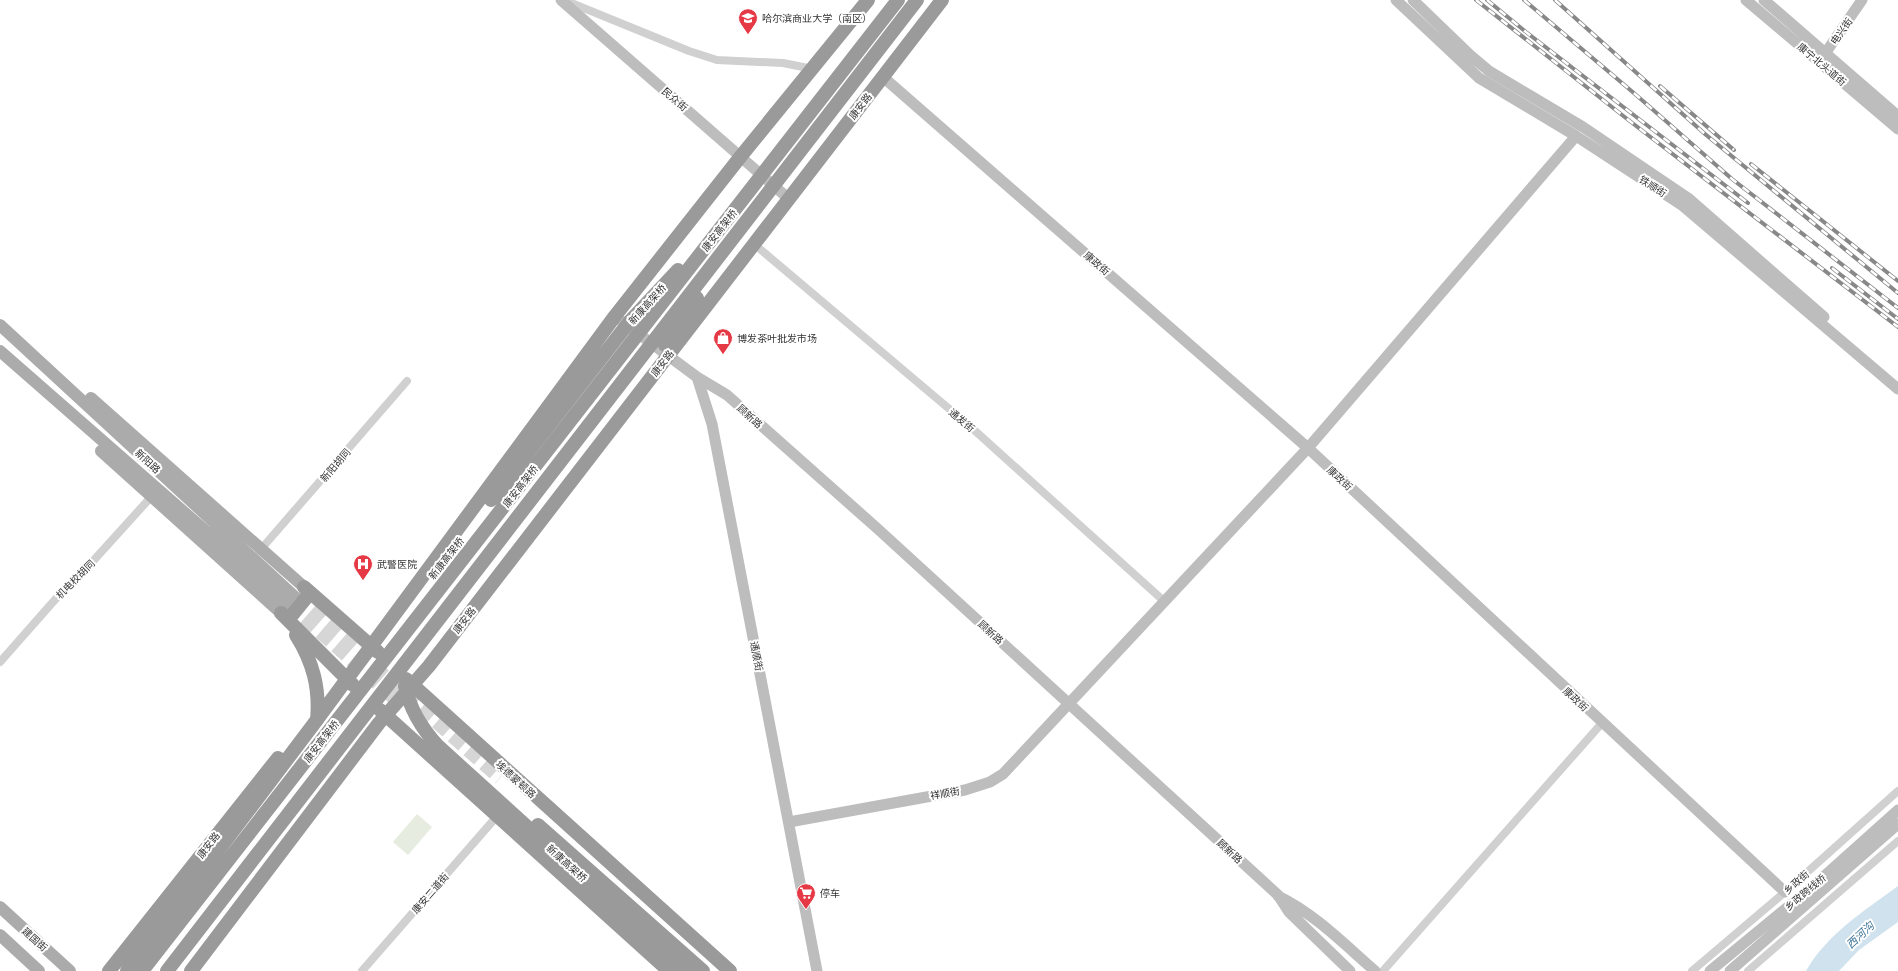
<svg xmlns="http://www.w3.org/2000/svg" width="1898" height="971" font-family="'Varela Round','Noto Sans SC',sans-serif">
<rect width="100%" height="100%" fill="#fff"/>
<path fill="#e6ecdf" d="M 417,814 L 432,827 L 408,855 L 393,842 Z"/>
<path fill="#cfe2ee" d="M 1898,886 L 1898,922 L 1859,950 L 1839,971 L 1806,971 C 1827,934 1864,911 1898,886 Z"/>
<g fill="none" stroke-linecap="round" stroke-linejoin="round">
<path stroke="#d6d6d6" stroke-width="14" stroke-dasharray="14 7" stroke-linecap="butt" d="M 295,597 L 500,778
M 289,604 L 393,697"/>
<path stroke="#d0d0d0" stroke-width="8" d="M 564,0 L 689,51 L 717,60 L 783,63 L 813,69
M 754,244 L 973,429 L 1165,602
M 262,548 L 407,381
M 0,662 L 60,594 L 84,571 L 151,497
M 362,971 L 498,815
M 1383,971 L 1602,723
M 1692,971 L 1785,892 L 1898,791
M 1748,971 L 1898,841"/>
<path stroke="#bdbdbd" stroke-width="11" d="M 561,0 L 789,199
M 1396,0 L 1479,78 L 1576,136 L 1683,206 L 1898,389
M 1413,0 L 1470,55 L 1489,71 L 1583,127 L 1688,198 L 1824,317
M 1746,0 L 1898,129
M 1764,0 L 1898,116
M 1822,58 L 1862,0
M 883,77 L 1308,448 L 1785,892
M 620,320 L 697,377 L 712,424 L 817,971
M 697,377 L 727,395 L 879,530 L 1278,895 L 1289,912 L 1350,971
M 789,822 L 965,790 L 990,782 L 1003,774 L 1308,448 L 1576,136
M 1278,896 C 1315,914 1344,944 1375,971
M 1710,971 L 1812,887 L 1898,810
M 1730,971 L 1898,824"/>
<path stroke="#ababab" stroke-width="12" d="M 0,325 L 295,597
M 0,351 L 289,604
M 91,398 L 304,587
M 101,451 L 281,613
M 0,907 L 70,971
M 0,935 L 39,971"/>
<path stroke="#9a9a9a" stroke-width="14" d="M 665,345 L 697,298
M 491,500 L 630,321 L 678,270
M 304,587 L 378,652
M 281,613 L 353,685
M 288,620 L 310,593
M 296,635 C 313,662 320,688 317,720
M 406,679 L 730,971
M 405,686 C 410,709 422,729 438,746 L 686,971
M 380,710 L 669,971
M 538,825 L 703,971
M 109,971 L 278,758
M 127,971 L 313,725 L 615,316 L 741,156 L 868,0
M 142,971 L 898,0
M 167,971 L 917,0
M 191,971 L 379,723 L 429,666 L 942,0"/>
<g stroke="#888" stroke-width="4">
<path id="rail" d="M 1476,0 L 1631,122 L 1898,327
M 1487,0 L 1526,32 L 1748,203
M 1524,0 L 1635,94 L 1732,179 L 1898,308
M 1555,0 L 1705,134 L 1898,293
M 1660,86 L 1734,150
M 1751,164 L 1898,281
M 1832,268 L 1898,319"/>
</g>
<use href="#rail" stroke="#fff" stroke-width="2.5" stroke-dasharray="8" stroke-linecap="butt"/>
</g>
<defs>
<g id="university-pin" transform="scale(1)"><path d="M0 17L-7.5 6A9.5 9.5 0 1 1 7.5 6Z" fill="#e63946" stroke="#fff"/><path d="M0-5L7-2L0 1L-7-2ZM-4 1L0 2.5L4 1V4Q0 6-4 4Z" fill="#fff"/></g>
<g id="shop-pin" transform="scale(1)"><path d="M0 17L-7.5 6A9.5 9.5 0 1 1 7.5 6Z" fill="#e63946" stroke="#fff"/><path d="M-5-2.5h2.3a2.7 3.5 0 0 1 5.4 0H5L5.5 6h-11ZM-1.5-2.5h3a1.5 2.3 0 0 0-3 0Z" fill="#fff"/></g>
<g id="hospital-pin" transform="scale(1)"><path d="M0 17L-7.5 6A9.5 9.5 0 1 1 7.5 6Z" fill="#e63946" stroke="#fff"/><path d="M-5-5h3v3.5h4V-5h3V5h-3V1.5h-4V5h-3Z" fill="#fff"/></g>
<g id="supermarket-pin" transform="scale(1)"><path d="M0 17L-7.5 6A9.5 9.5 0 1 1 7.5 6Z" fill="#e63946" stroke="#fff"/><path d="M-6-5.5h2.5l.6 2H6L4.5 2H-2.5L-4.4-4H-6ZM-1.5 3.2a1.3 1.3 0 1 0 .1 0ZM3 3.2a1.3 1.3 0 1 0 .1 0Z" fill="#fff"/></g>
</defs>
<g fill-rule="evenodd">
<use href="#university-pin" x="748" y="18"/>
<use href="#shop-pin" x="723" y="338"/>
<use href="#hospital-pin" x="363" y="564"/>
<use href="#supermarket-pin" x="806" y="893"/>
</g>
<g text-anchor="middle" stroke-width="4" stroke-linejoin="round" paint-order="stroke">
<g font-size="10" fill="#333" stroke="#fff" text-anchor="start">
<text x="762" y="22">哈尔滨商业大学（南区）</text>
<text x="737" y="342">博发茶叶批发市场</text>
<text x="377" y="568">武警医院</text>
<text x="820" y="897">停车</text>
</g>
<g font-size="10" fill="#333" stroke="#fff">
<text transform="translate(1841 31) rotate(-55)" y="4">电兴街</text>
<text transform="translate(1822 64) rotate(40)" y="4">康宁北头道街</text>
<text transform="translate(675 99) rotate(41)" y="4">民众街</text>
<text transform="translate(860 106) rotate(-52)" y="4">康安路</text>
<text transform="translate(1653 186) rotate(33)" y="4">铁顺街</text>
<text transform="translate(719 230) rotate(-52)" y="4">康安高架桥</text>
<text transform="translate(1097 263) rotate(41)" y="4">康政街</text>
<text transform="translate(647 304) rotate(-48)" y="4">新康高架桥</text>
<text transform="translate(662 363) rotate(-52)" y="4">康安路</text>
<text transform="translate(750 416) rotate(42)" y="4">顾新路</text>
<text transform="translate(962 420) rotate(40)" y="4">通发街</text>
<text transform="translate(148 461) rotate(43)" y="4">新阳路</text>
<text transform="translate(335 465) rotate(-49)" y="4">新阳胡同</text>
<text transform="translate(1340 478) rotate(43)" y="4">康政街</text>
<text transform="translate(520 486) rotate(-52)" y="4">康安高架桥</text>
<text transform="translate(446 558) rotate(-52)" y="4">新康高架桥</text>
<text transform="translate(75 579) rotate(-45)" y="4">机电校胡同</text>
<text transform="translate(464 620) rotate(-52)" y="4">康安路</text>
<text transform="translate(991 632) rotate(42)" y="4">顾新路</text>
<text transform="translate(757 656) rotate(79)" y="4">通顺街</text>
<text transform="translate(1576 699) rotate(43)" y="4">康政街</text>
<text transform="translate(321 741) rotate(-52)" y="4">康安高架桥</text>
<text transform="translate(516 779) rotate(42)" y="4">埃德蒙顿路</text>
<text transform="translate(945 793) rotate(-10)" y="4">祥顺街</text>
<text transform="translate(208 845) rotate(-52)" y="4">康安路</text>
<text transform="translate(1230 851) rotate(43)" y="4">顾新路</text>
<text transform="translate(567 863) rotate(42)" y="4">新康高架桥</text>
<text transform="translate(1796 882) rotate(-42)" y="4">乡政街</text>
<text transform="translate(1805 892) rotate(-40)" y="4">乡政跨线桥</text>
<text transform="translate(430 893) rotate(-49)" y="4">康安二道街</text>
<text transform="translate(35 939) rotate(42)" y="4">建国街</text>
</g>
<g font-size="11" font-style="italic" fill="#3f7597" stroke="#fff">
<text transform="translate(1860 935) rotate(-43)" y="4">西河沟</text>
</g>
</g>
</svg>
